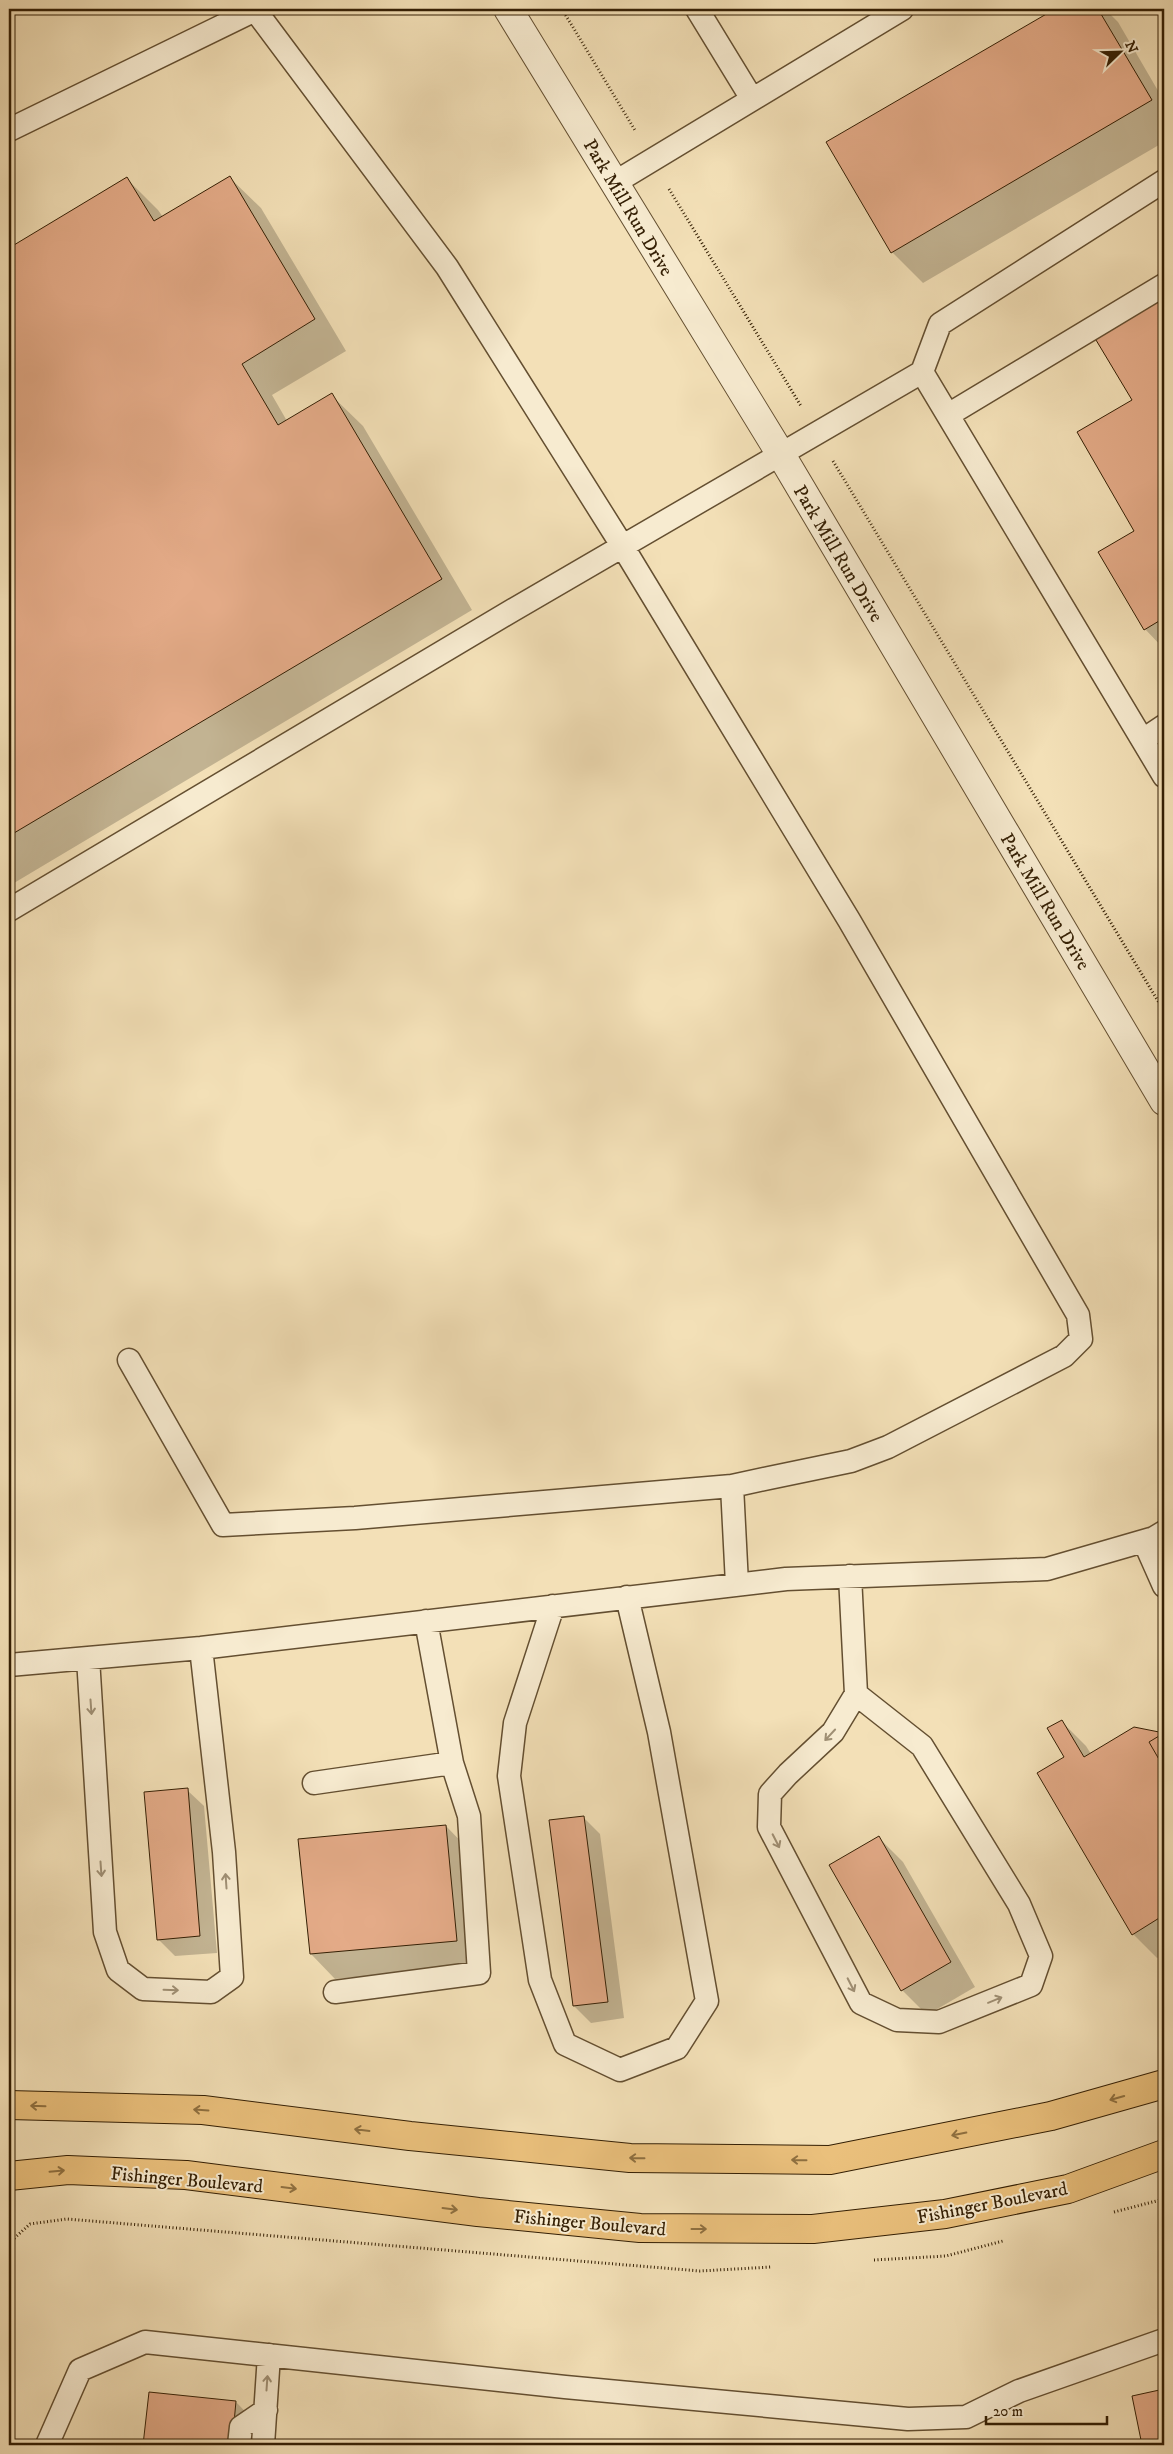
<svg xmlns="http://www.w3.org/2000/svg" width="1173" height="2454" font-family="'IM FELL DW Pica',serif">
<rect width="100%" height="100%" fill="#f3e0b7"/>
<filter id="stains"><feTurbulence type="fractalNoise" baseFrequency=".004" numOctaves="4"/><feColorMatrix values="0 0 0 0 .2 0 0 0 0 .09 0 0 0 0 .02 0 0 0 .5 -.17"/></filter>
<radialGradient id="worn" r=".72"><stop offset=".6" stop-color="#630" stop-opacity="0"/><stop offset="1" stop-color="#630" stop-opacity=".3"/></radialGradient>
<path fill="#0003" d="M 1057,9 L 1105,9 L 1118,22 L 1164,101 L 1164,142 L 923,283 L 892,252 L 828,143 Z
M 229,177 L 261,208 L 346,351 L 272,395 L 287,421 L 331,395 L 363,426 L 472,610 L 9,886 L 9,249 L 127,179 L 158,210 L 163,217 Z
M 1164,295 L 1164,649 L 1145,629 L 1136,531 L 1134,400 Z
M 1062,1722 L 1086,1746 L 1091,1754 L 1135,1729 L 1164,1734 L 1164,1954 L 1157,1958 L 1133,1934 L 1065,1757 Z
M 187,1790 L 204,1806 L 217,1953 L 175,1956 L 158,1939 Z
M 583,1817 L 600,1834 L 624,2018 L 591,2023 L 574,2006 Z
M 446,1826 L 470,1851 L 481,1965 L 335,1979 L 311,1954 Z
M 879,1838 L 903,1862 L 975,1987 L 927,2015 L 902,1990 Z
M 1164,2391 L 1164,2445 L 1144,2445 L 1133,2397 Z
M 150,2394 L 236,2402 L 260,2427 L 258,2445 L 145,2445 Z"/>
<path fill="#e4ab88" stroke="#341f04" d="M 1055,9 L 1098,9 L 1152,100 L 891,253 L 826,142 Z
M 230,176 L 315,319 L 242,364 L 278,425 L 332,393 L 442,579 L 9,836 L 9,248 L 127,177 L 154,221 Z
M 1164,293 L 1164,618 L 1144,630 L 1098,552 L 1134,531 L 1077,432 L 1132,400 L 1093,335 Z
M 1062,1720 L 1084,1757 L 1134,1727 L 1164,1733 L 1164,1915 L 1132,1935 L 1037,1773 L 1064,1757 L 1047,1728 Z
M 1164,1733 L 1164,1768 L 1149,1742 Z
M 188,1788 L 200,1936 L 157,1940 L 144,1792 Z
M 584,1816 L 608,2002 L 573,2006 L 549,1820 Z
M 446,1825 L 457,1941 L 310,1954 L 298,1839 Z
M 879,1836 L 951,1962 L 901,1991 L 829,1865 Z
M 1164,2389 L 1164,2445 L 1142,2445 L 1132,2396 Z
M 149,2392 L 236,2401 L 232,2445 L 143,2445 Z"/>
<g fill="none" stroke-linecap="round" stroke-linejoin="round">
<g stroke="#644f31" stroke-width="25">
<path id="lane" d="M 697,9 L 752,99
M 9,130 L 255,10 L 447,267 L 623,547 L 849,920 L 1078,1315 L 1081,1339 L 1064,1356 L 888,1447 L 851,1461 L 769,1478 L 732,1486 L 355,1518 L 223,1525 L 129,1360
M 614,183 L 902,9
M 922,372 L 1164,776
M 948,415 L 1164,285
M 1143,740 L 1164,726
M 9,910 L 513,610 L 922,372 L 940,324 L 1164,181
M 732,1486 L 737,1584
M 1144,1541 L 1164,1586
M 850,1576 L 856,1694 L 833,1732 L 788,1774 L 770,1794 L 769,1827 L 861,2003 L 897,2020 L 939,2022 L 1031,1985 L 1041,1956 L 1019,1904 L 922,1746 L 856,1694
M 553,1606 L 515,1723 L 509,1776 L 540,1980 L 565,2044 L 620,2070 L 677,2048 L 707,2001 L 659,1732 L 627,1597
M 88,1658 L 105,1932 L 118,1970 L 143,1989 L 211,1992 L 232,1977 L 224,1852 L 201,1648
M 9,1665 L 201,1648 L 786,1579 L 1047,1569 L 1154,1538 L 1164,1532
M 314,1783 L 452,1763 L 426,1621
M 335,1992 L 479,1973 L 469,1816 L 452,1763
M 47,2445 L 80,2370 L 145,2342 L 565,2387 L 908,2419 L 966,2417 L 1019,2391 L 1164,2340
M 239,2445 L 241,2427 L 266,2410
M 263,2445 L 269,2355"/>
</g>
<g stroke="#644f31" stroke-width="30">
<path id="street" d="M 508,9 L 780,453 L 1164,1101"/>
</g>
<g stroke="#341f04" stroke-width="30">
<path id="primary" d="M 9,2105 L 203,2110 L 410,2136 L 630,2158 L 830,2160 L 1051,2116 L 1164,2084
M 9,2176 L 68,2170 L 186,2175 L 478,2212 L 640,2228 L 813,2229 L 945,2214 L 1068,2189 L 1164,2154"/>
</g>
<path stroke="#341f04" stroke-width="3" stroke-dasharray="1 2.5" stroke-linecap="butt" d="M 562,9 L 636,132
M 669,189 L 801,406
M 833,461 L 1164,1011
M 1114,2212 L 1164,2199
M 9,2243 L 30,2224 L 67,2219 L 700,2271 L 771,2267
M 874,2260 L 946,2256 L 1003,2241"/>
<use href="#lane" stroke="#f7ebd0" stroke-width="22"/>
<use href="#street" stroke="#f7ebd0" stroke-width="28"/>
<use href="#primary" stroke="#eac07c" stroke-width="28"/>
</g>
<defs><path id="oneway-shaft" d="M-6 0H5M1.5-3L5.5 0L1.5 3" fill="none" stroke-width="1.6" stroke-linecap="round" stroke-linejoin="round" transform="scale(1.25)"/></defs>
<g stroke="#9f8f74">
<use href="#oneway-shaft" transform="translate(91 1707) rotate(86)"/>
<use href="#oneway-shaft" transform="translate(830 1735) rotate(133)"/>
<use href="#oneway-shaft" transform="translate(776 1841) rotate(63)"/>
<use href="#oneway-shaft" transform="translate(101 1869) rotate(86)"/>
<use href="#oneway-shaft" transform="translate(226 1881) rotate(-94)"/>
<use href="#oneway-shaft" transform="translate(851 1985) rotate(63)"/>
<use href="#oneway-shaft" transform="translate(171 1990) rotate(2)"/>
<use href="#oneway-shaft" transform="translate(995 2000) rotate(-22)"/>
<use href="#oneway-shaft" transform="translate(267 2383) rotate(-86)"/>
</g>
<g stroke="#8f7040">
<use href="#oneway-shaft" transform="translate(1117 2098) rotate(164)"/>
<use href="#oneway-shaft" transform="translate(38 2106) rotate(-178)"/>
<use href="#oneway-shaft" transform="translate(201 2110) rotate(-176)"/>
<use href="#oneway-shaft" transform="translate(362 2130) rotate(-173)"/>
<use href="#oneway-shaft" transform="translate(959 2134) rotate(169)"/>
<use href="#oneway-shaft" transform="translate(637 2158) rotate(-179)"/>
<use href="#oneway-shaft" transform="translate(799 2160) rotate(-179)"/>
<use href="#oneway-shaft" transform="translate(57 2171) rotate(-5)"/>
<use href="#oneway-shaft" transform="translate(289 2188) rotate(7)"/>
<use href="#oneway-shaft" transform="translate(450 2209) rotate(7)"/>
<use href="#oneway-shaft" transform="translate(699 2229)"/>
</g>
<g text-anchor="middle" stroke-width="4" stroke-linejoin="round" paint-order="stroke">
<g font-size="19" fill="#341f04" stroke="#f7ebd0">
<text transform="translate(629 207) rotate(59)" y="7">Park Mill Run Drive</text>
<text transform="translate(839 553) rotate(59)" y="7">Park Mill Run Drive</text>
<text transform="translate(1046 901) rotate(59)" y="7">Park Mill Run Drive</text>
<text transform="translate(187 2179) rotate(5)" y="7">Fishinger Boulevard</text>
<text transform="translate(992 2202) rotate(-11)" y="7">Fishinger Boulevard</text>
<text transform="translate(590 2222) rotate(5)" y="7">Fishinger Boulevard</text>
</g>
</g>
<rect width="1173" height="2454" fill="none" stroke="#f3e0b7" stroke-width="30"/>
<rect x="10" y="10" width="1153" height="2434" fill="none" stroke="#341f04" stroke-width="2.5"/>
<rect x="15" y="15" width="1143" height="2424" fill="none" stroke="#341f04"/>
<g transform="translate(1120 52) rotate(67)" stroke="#f7ebd0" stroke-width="4" paint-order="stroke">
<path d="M0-4L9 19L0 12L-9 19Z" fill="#341f04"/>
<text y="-8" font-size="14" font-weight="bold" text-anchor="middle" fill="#341f04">N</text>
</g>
<path d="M986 2416v8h121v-8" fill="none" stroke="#341f04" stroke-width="2.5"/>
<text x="993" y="2416" font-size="15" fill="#341f04" stroke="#f7ebd0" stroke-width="4" paint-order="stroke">20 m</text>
<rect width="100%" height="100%" filter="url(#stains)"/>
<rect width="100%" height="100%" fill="url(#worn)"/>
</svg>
